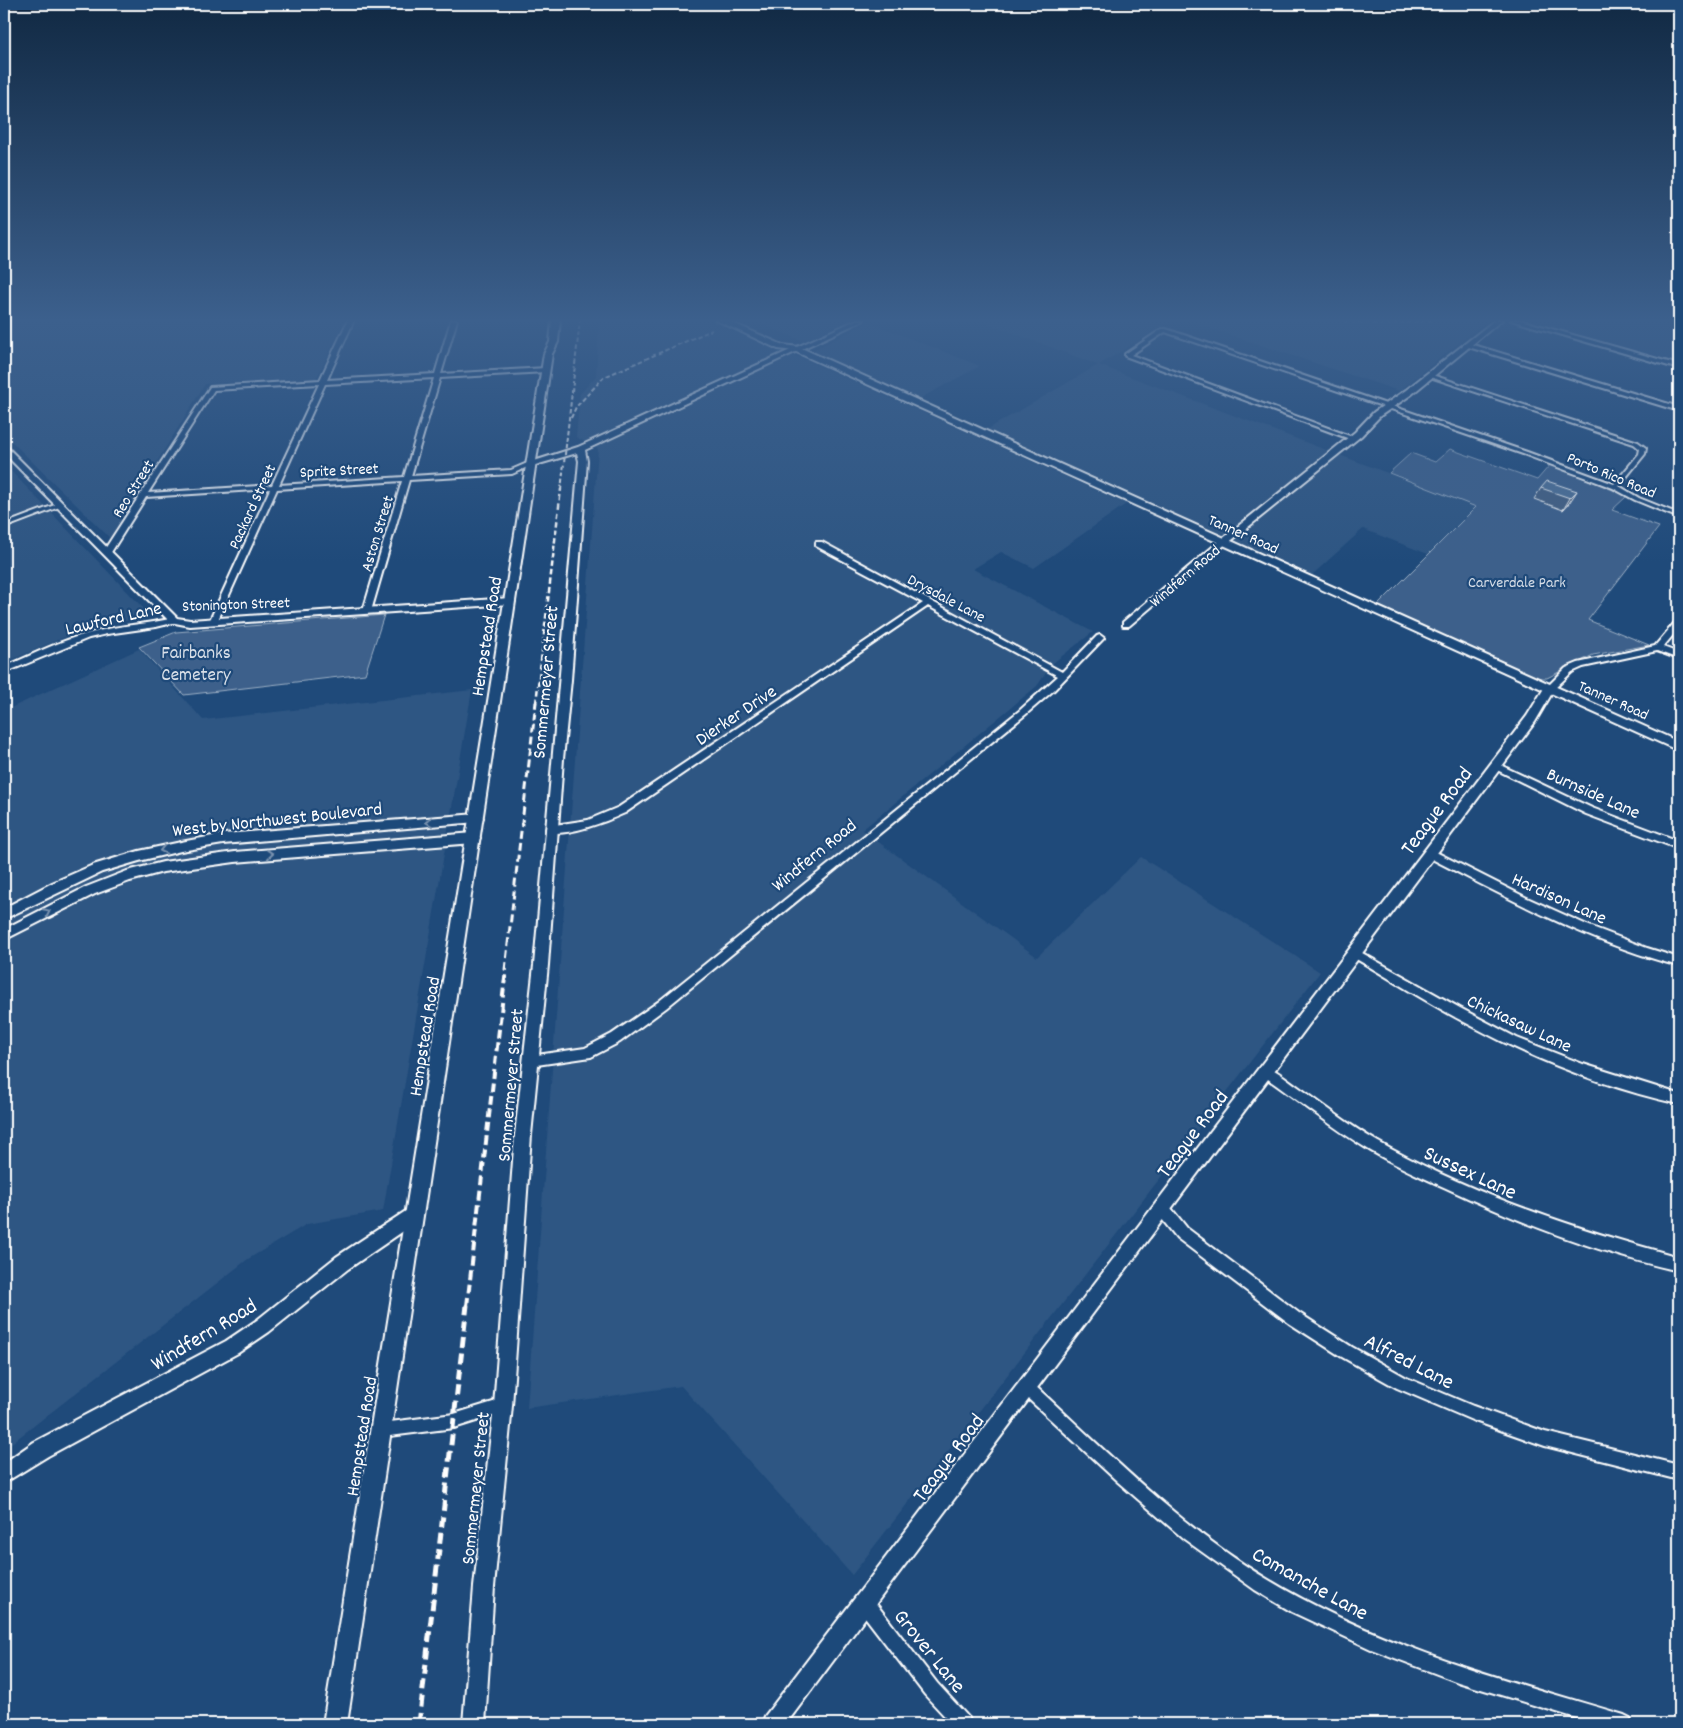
<svg xmlns="http://www.w3.org/2000/svg" width="1683" height="1728" font-family="Dekko,sans-serif">
<rect width="100%" height="100%" fill="#1f4a7a"/>
<filter id="ink" filterUnits="userSpaceOnUse"><feTurbulence type="fractalNoise" baseFrequency=".02" numOctaves="2"/><feDisplacementMap in="SourceGraphic" scale="10" xChannelSelector="R" yChannelSelector="G"/><feConvolveMatrix kernelMatrix="1 2 1 2 8 2 1 2 1" color-interpolation-filters="sRGB"/></filter>
<g filter="url(#ink)">
<path fill="#2e5683" d="M 33,320 L 345,320 L 316,379 L 205,384 L 110,538 L 4,434 L 4,321 Z
M 599,320 L 708,320 L 780,352 L 802,358 L 1126,504 L 1034,568 L 1001,552 L 973,569 L 1093,632 L 1053,663 L 1037,686 L 862,830 L 1037,957 L 1141,857 L 1320,972 L 852,1575 L 681,1386 L 527,1408 L 598,449 L 576,437 L 580,394 L 596,376 Z
M 752,320 L 849,320 L 803,341 Z
M 979,320 L 1172,320 L 1099,365 L 1476,506 L 1428,554 L 1363,529 L 1312,575 L 988,429 L 1098,365 Z
M 1185,320 L 1488,320 L 1399,391 Z
M 1529,320 L 1679,320 L 1679,362 Z
M 869,322 L 980,366 L 919,399 L 811,351 Z
M 4,464 L 149,614 L 143,620 L 100,622 L 4,663 Z
M 139,649 L 203,720 L 472,690 L 383,1211 L 307,1224 L 248,1259 L 4,1449 L 4,711 Z"/>
<path fill="#3c618b" stroke="#9eb0c5" d="M 1450,449 L 1537,480 L 1550,465 L 1553,465 L 1627,496 L 1612,510 L 1659,527 L 1588,620 L 1649,645 L 1593,655 L 1547,678 L 1538,678 L 1376,607 L 1476,507 L 1389,473 L 1411,453 L 1435,462 Z
M 384,615 L 365,674 L 184,695 L 139,647 L 176,632 Z"/>
<g fill="none" stroke-linecap="round" stroke-linejoin="round">
<g stroke="#fff" stroke-width="4">
<path id="minor" d="M 348,320 L 354,320 L 327,380 L 435,374 L 451,320 L 457,320 L 441,374 L 546,368 L 549,370 L 546,372 L 440,378 L 411,476 L 511,470 L 532,461 L 534,462 L 534,464 L 512,474 L 409,480 L 371,611 L 367,613 L 363,611 L 402,481 L 277,489 L 217,622 L 213,624 L 209,622 L 270,489 L 146,497 L 110,554 L 104,554 L 103,552 L 210,387 L 320,380 ZM 434,378 L 404,477 L 279,485 L 325,384 ZM 319,384 L 272,485 L 148,493 L 214,390 Z
M 1162,329 L 1166,329 L 1527,452 L 1614,484 L 1639,454 L 1640,449 L 1634,444 L 1427,376 L 1432,375 L 1638,442 L 1646,448 L 1645,454 L 1619,486 L 1639,498 L 1679,514 L 1679,518 L 1635,500 L 1613,488 L 1523,454 L 1165,332 L 1131,355 L 1355,438 L 1350,439 L 1125,356 L 1125,354 Z
M 1467,343 L 1679,407 L 1679,411 L 1465,346 L 1465,344 Z
M 60,503 L 64,505 L 62,506 L 4,528 L 4,524 Z
M 1221,540 L 1227,540 L 1228,542 L 1129,626 L 1123,626 L 1123,622 Z
M 816,542 L 822,542 L 1062,672 L 1097,636 L 1100,635 L 1104,638 L 1054,690 L 1025,715 L 666,1008 L 620,1042 L 591,1057 L 530,1066 L 526,1065 L 524,1061 L 526,1057 L 530,1056 L 585,1048 L 612,1034 L 658,1002 L 1019,711 L 1058,676 L 928,606 L 625,813 C 608,821 567,837 548,832 L 546,829 L 548,826 L 588,820 L 619,807 L 923,603 L 816,546 Z
M 174,618 L 178,620 L 177,622 L 156,627 L 107,634 L 89,638 L 4,673 L 4,667 C 34,654 65,638 98,631 C 123,625 149,624 174,618 Z
M 1676,621 L 1679,621 L 1679,628 L 1663,647 L 1679,653 L 1679,659 L 1657,651 L 1583,667 L 1572,672 L 1553,690 L 1547,690 L 1546,688 L 1566,668 L 1578,663 L 1655,646 Z
M 1496,763 L 1592,808 L 1679,841 L 1679,849 L 1586,814 L 1493,768 L 1491,766 L 1493,764 Z
M 1430,849 L 1525,897 L 1587,925 L 1647,948 L 1679,958 L 1679,966 C 1590,943 1508,898 1426,856 L 1425,853 L 1426,850 Z
M 1355,949 L 1460,1008 L 1517,1038 L 1583,1064 L 1679,1094 L 1679,1104 C 1607,1088 1535,1060 1470,1025 C 1429,1004 1391,979 1351,956 L 1350,953 L 1351,950 Z
M 1266,1066 C 1279,1071 1292,1083 1304,1091 C 1331,1111 1359,1132 1389,1148 C 1480,1197 1579,1230 1679,1257 L 1679,1271 C 1599,1253 1520,1223 1446,1188 C 1421,1177 1395,1165 1371,1151 C 1333,1128 1298,1100 1262,1075 L 1260,1071 L 1262,1067 Z
M 1162,1202 L 1167,1203 L 1187,1228 L 1299,1313 L 1352,1347 L 1407,1378 L 1473,1406 L 1545,1432 L 1679,1465 L 1679,1480 L 1545,1446 L 1472,1420 L 1397,1388 L 1342,1357 L 1289,1323 L 1177,1238 L 1157,1213 L 1156,1208 L 1157,1203 Z
M 1027,1381 L 1032,1383 C 1107,1452 1180,1527 1267,1579 C 1378,1646 1502,1679 1624,1715 L 1630,1718 L 1632,1724 L 1596,1724 L 1458,1682 L 1371,1649 L 1292,1612 L 1255,1590 L 1184,1539 L 1118,1482 L 1022,1393 L 1020,1388 L 1022,1383 Z
M 503,1399 L 508,1401 L 510,1406 L 508,1411 L 454,1428 L 382,1437 L 377,1435 L 375,1430 L 377,1425 L 382,1423 L 454,1414 Z
M 865,1595 L 871,1597 L 937,1683 L 969,1718 L 971,1724 L 952,1724 L 925,1695 L 859,1609 L 857,1603 L 859,1597 Z"/>
</g>
<g stroke="#fff" stroke-width="4">
<path id="tertiary" d="M 856,320 L 864,320 L 585,450 L 587,461 L 571,680 L 563,759 L 548,965 L 531,1135 L 512,1406 L 494,1587 L 485,1724 L 463,1724 L 474,1587 L 494,1406 L 515,1135 L 534,965 L 579,461 L 577,453 L 532,466 L 528,463 L 578,447 Z
M 1495,320 L 1502,320 L 1412,394 L 1380,416 L 1361,436 L 1227,544 L 1221,544 L 1221,540 L 1355,432 L 1374,412 L 1406,390 Z
M 1511,320 L 1520,320 L 1679,365 L 1679,369 Z
M 4,447 L 7,447 L 177,618 L 190,620 L 510,598 L 515,601 L 510,604 L 190,626 L 170,622 L 4,453 Z
M 1550,684 L 1555,688 L 1535,722 L 786,1724 L 762,1724 L 765,1716 L 1527,716 L 1546,685 Z
M 477,814 L 483,818 L 477,822 L 223,844 L 181,851 L 139,861 L 102,872 L 4,919 L 4,908 L 52,883 L 93,865 L 139,851 L 181,842 L 223,834 Z
M 474,833 L 478,835 L 480,838 L 478,841 L 474,843 L 235,862 L 163,872 L 130,881 L 95,894 L 4,940 L 4,929 L 86,887 L 127,871 L 163,862 L 235,852 Z
M 415,1205 L 421,1207 L 423,1213 L 421,1219 L 348,1269 L 269,1332 L 238,1353 L 48,1456 L 4,1483 L 4,1463 L 34,1442 L 226,1341 L 257,1320 L 336,1257 Z"/>
</g>
<g stroke="#fff" stroke-width="4">
<path id="secondary" d="M 552,320 L 560,320 L 558,342 L 552,354 L 347,1724 L 323,1724 L 544,354 L 550,342 Z
M 716,320 L 726,320 L 783,345 L 799,347 L 1679,742 L 1679,751 L 794,351 L 778,349 Z"/>
</g>
<use href="#minor" fill="#1f4a7a" fill-rule="evenodd"/>
<use href="#tertiary" fill="#1f4a7a" fill-rule="evenodd"/>
<use href="#secondary" fill="#1f4a7a" fill-rule="evenodd"/>
<path stroke="#fff" stroke-width="2" stroke-dasharray="4.5 2.5" stroke-linecap="butt" d="M 1337,320 L 1385,324 L 1433,320
M 571,418 L 576,407 L 604,377 L 712,330
M 561,490 L 580,320"/>
<path stroke="#fff" stroke-width="2.5" stroke-dasharray="5.5 3" stroke-linecap="butt" d="M 536,703 L 561,489"/>
<path stroke="#fff" stroke-width="3" stroke-dasharray="8 4" stroke-linecap="butt" d="M 505,970 L 536,702"/>
<path stroke="#fff" stroke-width="4" stroke-dasharray="9 4.5" stroke-linecap="butt" d="M 467,1306 L 506,969"/>
<path stroke="#fff" stroke-width="5" stroke-dasharray="11 5.5" stroke-linecap="butt" d="M 419,1724 L 467,1305"/>
</g>
<path fill="#456182" stroke="#fff" d="M 1541,488 L 1577,491 L 1569,503 L 1563,510 L 1534,499 Z"/>
<path fill="#384f6a" stroke="#fff" d="M 1577,491 L 1569,503 L 1563,510 L 1570,498 Z"/>
<path fill="#507197" stroke="#fff" d="M 1547,481 L 1577,491 L 1570,498 L 1541,488 Z"/>
<defs><path id="oneway-chevron" d="M-2-3.5L2.5 0L-2 3.5" fill="none" stroke-width="1.6" stroke-linecap="round" stroke-linejoin="round" transform="scale(1.25)"/></defs>
<g stroke="#7992af">
<use href="#oneway-chevron" transform="translate(429 822) rotate(175)"/>
<use href="#oneway-chevron" transform="translate(163 850) rotate(168)"/>
<use href="#oneway-chevron" transform="translate(270 854) rotate(-5)"/>
<use href="#oneway-chevron" transform="translate(47 912) rotate(-26)"/>
</g>
</g>
<linearGradient id="sky" x2="0" y2="1"><stop stop-color="#112943"/><stop offset="0.57" stop-color="#3c608d"/><stop offset="1" stop-color="#3c608d" stop-opacity="0"/></linearGradient>
<rect width="1683" height="562" fill="url(#sky)"/>
<g text-anchor="middle" stroke-width="4.5" stroke-linejoin="round" paint-order="stroke">
<g font-size="16" fill="#fff" stroke="#1f4a7a">
<text transform="translate(339 469) rotate(-3)" y="6">Sprite Street</text>
<text transform="translate(1612 474) rotate(23)" y="6">Porto Rico Road</text>
<text transform="translate(132 488) rotate(-58)" y="6">Reo Street</text>
<text transform="translate(251 506) rotate(-65)" y="6">Packard Street</text>
<text transform="translate(376 533) rotate(-73)" y="6">Aston Street</text>
<text transform="translate(1244 533) rotate(24)" y="6">Tanner Road</text>
<text transform="translate(1184 575) rotate(-40)" y="6">Windfern Road</text>
<text transform="translate(947 597) rotate(28)" y="6">Drysdale Lane</text>
<text transform="translate(236 603) rotate(-2)" y="6">Stonington Street</text>
<text transform="translate(1614 699) rotate(24)" y="6">Tanner Road</text>
</g>
<g font-size="16" fill="#d8dfe8" stroke="#1f4a7a">
<text x="1517" y="587">Carverdale Park</text>
</g>
<g font-size="19" fill="#fff" stroke="#1f4a7a">
<text transform="translate(113 617) rotate(-13)" y="7">Lawford Lane</text>
<text transform="translate(485 636) rotate(-81)" y="7">Hempstead Road</text>
<text transform="translate(544 682) rotate(-85)" y="7">Sommermeyer Street</text>
<text transform="translate(735 714) rotate(-34)" y="7">Dierker Drive</text>
<text transform="translate(1594 792) rotate(24)" y="7">Burnside Lane</text>
<text transform="translate(277 818) rotate(-6)" y="7">West by Northwest Boulevard</text>
<text transform="translate(813 854) rotate(-39)" y="7">Windfern Road</text>
<text transform="translate(1560 897) rotate(24)" y="7">Hardison Lane</text>
<text transform="translate(1520 1022) rotate(25)" y="7">Chickasaw Lane</text>
<text transform="translate(423 1036) rotate(-81)" y="7">Hempstead Road</text>
<text transform="translate(509 1085) rotate(-85)" y="7">Sommermeyer Street</text>
<text transform="translate(360 1436) rotate(-81)" y="7">Hempstead Road</text>
<text transform="translate(474 1488) rotate(-84)" y="7">Sommermeyer Street</text>
</g>
<g font-size="19" fill="#d8dfe8" stroke="#1f4a7a">
<text x="196" y="658">Fairbanks<tspan x="196" dy="22">Cemetery</tspan></text>
</g>
<g font-size="22" fill="#fff" stroke="#1f4a7a">
<text transform="translate(1435 810) rotate(-53)" y="8">Teague Road</text>
<text transform="translate(1191 1133) rotate(-53)" y="8">Teague Road</text>
<text transform="translate(1471 1171) rotate(25)" y="8">Sussex Lane</text>
<text transform="translate(203 1333) rotate(-31)" y="8">Windfern Road</text>
<text transform="translate(1410 1360) rotate(27)" y="8">Alfred Lane</text>
<text transform="translate(947 1457) rotate(-53)" y="8">Teague Road</text>
<text transform="translate(1311 1582) rotate(29)" y="8">Comanche Lane</text>
<text transform="translate(931 1650) rotate(51)" y="8">Grover Lane</text>
</g>
</g>
<rect width="1683" height="1728" fill="none" stroke="#1f4a7a" stroke-width="20"/>
<rect x="10" y="10" width="1663" height="1708" fill="none" stroke="#fff" stroke-width="2" filter="url(#ink)"/>
</svg>
